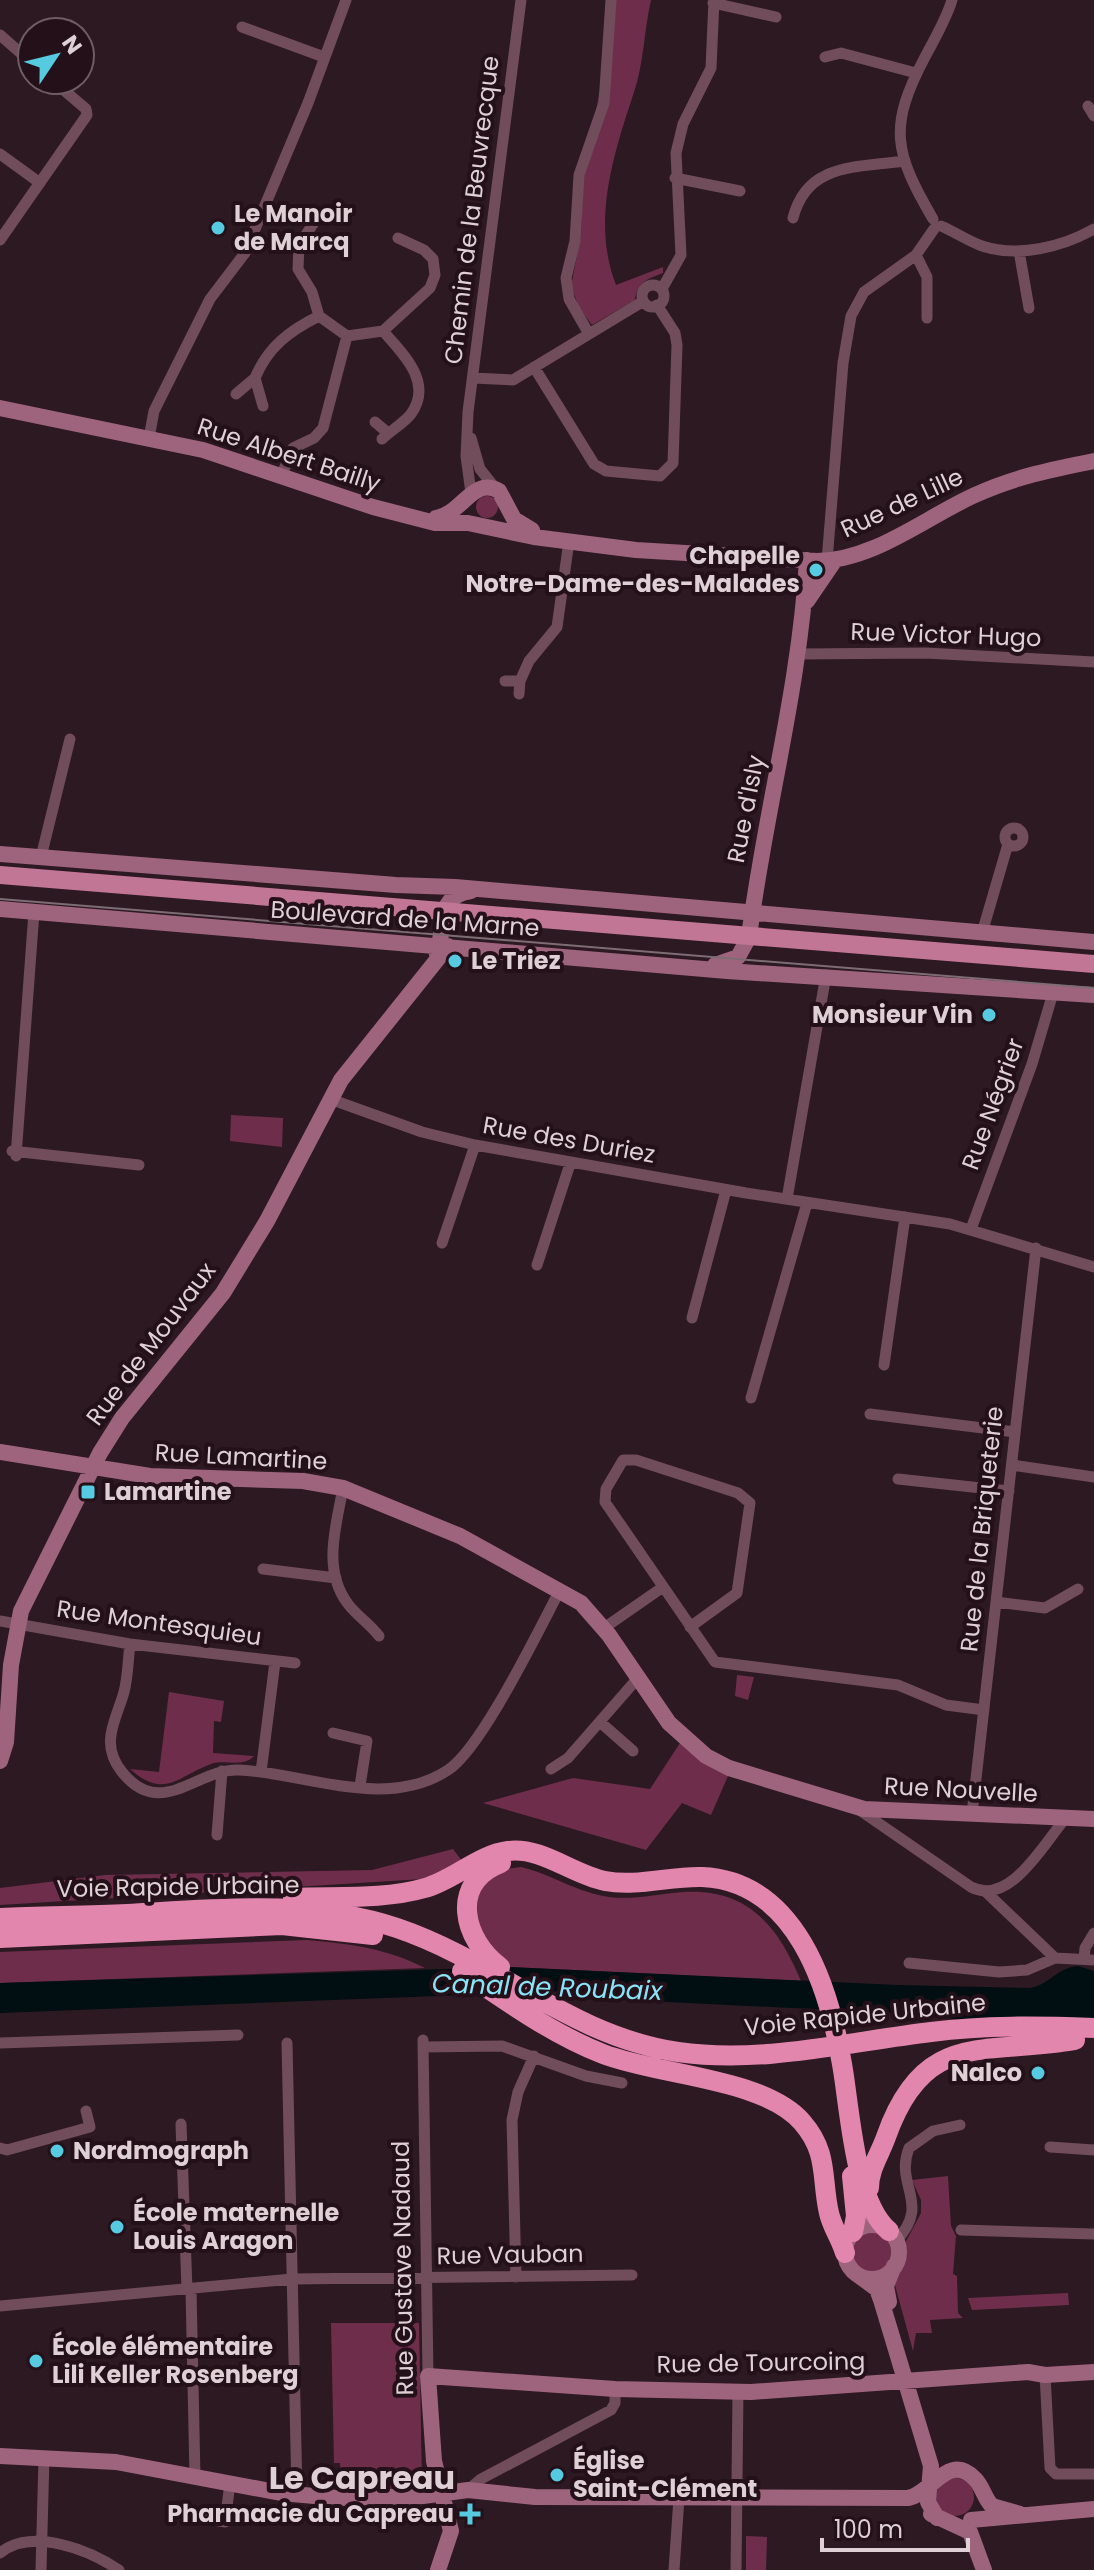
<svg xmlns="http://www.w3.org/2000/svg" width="1094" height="2570" font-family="Poppins,sans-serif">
<rect width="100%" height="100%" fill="#2d1922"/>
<path fill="#6e2e4b" d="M 616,0 L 651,0 C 644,30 644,63 634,92 C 614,153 591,221 616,285 L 663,267 L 663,273 C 647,279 637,282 635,300 L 592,325 L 579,308 L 571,286 L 581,235 L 583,183 Z
M476 507a11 11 0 1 1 22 0a11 11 0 1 1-22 0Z
M 231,1115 L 283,1118 L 282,1147 L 230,1141 Z
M 737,1675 L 754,1677 L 748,1700 L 735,1696 Z
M 169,1692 L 224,1701 L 221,1722 L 214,1721 L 213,1753 L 254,1756 C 243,1768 225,1759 211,1764 C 178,1776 165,1800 130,1769 L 159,1772 Z
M 680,1743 L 728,1776 L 711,1815 L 682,1803 L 646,1850 L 483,1803 L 573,1778 L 650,1789 Z
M 453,1849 L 462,1861 L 423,1879 L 0,1905 L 0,1888 L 105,1875 L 372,1870 Z
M 521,1867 C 551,1874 578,1893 609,1897 C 634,1900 658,1894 683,1892 C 748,1888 778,1926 801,1981 L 510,1967 L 480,1939 L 474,1897 L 480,1887 L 506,1869 Z
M 307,1940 C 350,1944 386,1948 425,1968 L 0,1983 L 0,1952 Z
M 948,2176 L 951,2226 L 956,2236 L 953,2274 L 957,2276 L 958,2313 L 963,2318 L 930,2320 L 932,2333 L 916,2333 L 913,2351 L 893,2278 L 902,2266 L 904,2245 L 921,2213 L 921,2200 L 912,2180 Z
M851 2252a20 20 0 1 1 40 0a20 20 0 1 1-40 0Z
M 1068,2293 L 1069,2305 L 972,2310 L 968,2298 Z
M 331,2323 L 419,2323 L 422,2484 L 418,2488 L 341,2487 L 340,2463 L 334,2463 Z
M936 2497a19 19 0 1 1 38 0a19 19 0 1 1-38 0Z
M 746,2536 L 767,2537 L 766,2570 L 746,2570 Z"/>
<path fill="#010f12" d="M 1078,1966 L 1094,1971 L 1094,2020 L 958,2020 L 936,2015 L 586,1998 L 565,1991 L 0,2013 L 0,1983 L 509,1967 L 898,1985 L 1030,1988 C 1049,1985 1058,1967 1078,1966 Z"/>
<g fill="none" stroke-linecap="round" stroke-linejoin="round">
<path stroke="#714c5b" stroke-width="11" d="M 713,3 L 776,17
M 242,27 L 324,57
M 0,35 L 32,63
M 825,57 L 841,53 L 916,73
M 1088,106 L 1094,116
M 0,154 L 40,183
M 675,178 L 740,191
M 319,215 L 299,245 L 298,269 L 312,292 L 319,316 L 347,336 L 383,331 L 430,288 L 435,275 L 433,259 L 424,250 L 398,238
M 793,218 C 807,162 858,168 904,161
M 933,219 C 894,152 888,127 925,57 C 935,38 946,20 952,0
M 941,226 C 955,232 968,241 982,246 C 1018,258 1062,247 1094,229
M 0,240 L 87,115 L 86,109 L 52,80
M 1019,251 L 1029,308
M 916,255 L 927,277 L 927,318
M642 296a11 11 0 1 1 22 0a11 11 0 1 1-22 0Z
M 663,287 L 681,255 L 676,153 L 683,124 L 711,68 L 714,0
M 589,334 L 569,299 L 566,278 L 575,241 L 579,175 L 604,103 L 611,0
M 534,367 L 594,464 L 606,471 L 660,476 L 673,463 L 677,345 L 675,333 L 657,305
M 473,378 L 513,380 L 642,302
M 236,394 L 255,378
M 263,406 L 255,378 C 268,347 289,331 319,316
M 375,422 L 388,433
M 149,438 L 154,411 L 210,299 L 245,253 L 308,103 L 346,0
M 471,438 L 480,469 L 496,489
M 382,439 C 391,430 403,424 411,414 C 434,382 402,353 383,331
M 282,474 L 293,448 L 314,438 L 323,428 L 347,336
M 471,493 L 466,456 L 468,412 L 521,0
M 827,561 L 843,363 L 851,316 L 864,292 L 916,255 L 934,229
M 797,654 L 926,653 L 1094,662
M 505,681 L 520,681 L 529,661 L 557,627 L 569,541
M 519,694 L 520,681
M1005 837a9 9 0 1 1 18 0a9 9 0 1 1-18 0Z
M 41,857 L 70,739
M 982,933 L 1008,844
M 330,1099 L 422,1132 L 475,1145 L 746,1193 L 950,1224 L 1094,1267
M 12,1151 L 139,1165
M 16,1156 L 34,912
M 787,1199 L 826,975
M 971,1229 L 1032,1064 L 1053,993
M 442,1243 L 475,1145
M 537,1265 L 570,1164
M 692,1318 L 726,1190
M 884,1365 L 905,1217
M 751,1398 L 807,1203
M 870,1414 L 1015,1432
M 1012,1465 L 1094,1477
M 898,1479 L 1009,1491
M 343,1488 C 336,1526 322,1570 348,1604 C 357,1616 370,1624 379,1636
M 263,1569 L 336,1578
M 996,1602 L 1045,1608 L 1078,1589
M 0,1621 L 130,1644 L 295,1663
M 690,1627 L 737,1593 L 750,1503 L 738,1493 L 636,1460 L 623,1460 L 606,1489 L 605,1502 L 715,1662 L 898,1685 L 946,1705 L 984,1710
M 604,1628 L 663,1587
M 130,1644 C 128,1660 128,1677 124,1692 C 116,1721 99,1743 122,1772 C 161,1821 197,1768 239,1770 C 306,1773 386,1811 448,1770 C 482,1748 538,1631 560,1590
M 600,1722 L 633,1751
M 333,1733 L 367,1741 L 360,1786
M 551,1769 L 568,1758 L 637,1679
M 261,1772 L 275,1662
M 858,1809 L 971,1887 C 1010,1907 1044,1843 1065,1819
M 972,1814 L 1036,1248
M 217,1835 L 222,1771
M 986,1892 L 1055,1958
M 1084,1959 L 1085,1948 L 1094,1933
M 909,1963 L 999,1972 L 1027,1970 L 1055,1958 L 1094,1960
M 423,2040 L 428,2376
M 0,2043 L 238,2035
M 287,2043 L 297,2494
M 423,2047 L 502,2046 L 586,2076 L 622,2083
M 181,2124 L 187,2290
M 1050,2147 L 1094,2150
M 0,2148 L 7,2150 L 90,2127 L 86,2111
M 961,2230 L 1094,2234
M 896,2241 C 932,2203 894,2186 909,2148 L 933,2131 L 960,2125
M 516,2277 L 512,2120 L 518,2092 L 534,2056
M 191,2289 L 195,2477
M 0,2306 L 292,2279 L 632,2275
M 1045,2375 L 1050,2468 L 1056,2474 L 1094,2474
M 468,2490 L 481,2479 L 611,2410 L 615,2403 L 615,2389
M 175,2513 L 225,2522 L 230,2483
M 0,2553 C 32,2527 89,2550 119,2570
M 41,2570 L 44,2457
M 674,2570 L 679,2498
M 736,2570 L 738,2391"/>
<path stroke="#9f647d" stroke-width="16" d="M 0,408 L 203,450 L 373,507 L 435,523 L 468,523 L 534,537 L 636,550 L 817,561 C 873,561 926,517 975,495 C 1014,477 1053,469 1094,461
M 436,518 C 462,514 473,476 499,491 L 514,519 L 532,530
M 807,601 L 835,560
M 0,854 L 396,885 L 455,887 L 1094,942
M 0,909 L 727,971 L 1094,995
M 437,954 C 446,927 435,896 471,891
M 715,965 L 738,957 L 749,937 C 765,811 800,687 807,560
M 0,1452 L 150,1476 L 303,1481 L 343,1488 L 460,1536 L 581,1603 L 609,1635 L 669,1723 L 706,1756 L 729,1768 L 864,1809 L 1094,1819
M 0,1761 L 6,1742 L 11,1665 L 21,1611 L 100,1453 L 122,1418 L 223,1293 L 267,1221 L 341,1080 L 448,946
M845 2252a27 27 0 1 1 54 0a27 27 0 1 1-54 0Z
M 858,2275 L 877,2289 L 881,2300 L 931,2466 L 928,2502 L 937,2518
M 889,2302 L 886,2286 L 894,2266
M 0,2456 L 116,2462 L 281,2493 L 337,2498 L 423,2496 L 468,2490 L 535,2497 L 908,2498 C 931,2494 949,2451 975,2479 C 983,2487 984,2498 992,2506 L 1020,2514
M 931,2514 L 970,2532 L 984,2570
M 971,2520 L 1094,2509
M 438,2570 L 451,2531 L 434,2461 L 428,2376 L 615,2389 L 751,2392 L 1028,2372 L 1045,2375 L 1094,2372"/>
<path stroke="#c27696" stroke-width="18" d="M 0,875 L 1094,964"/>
<path stroke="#e386ae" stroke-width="20" d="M 293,1898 C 336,1896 383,1900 425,1888 C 454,1880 478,1855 508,1851 C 543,1847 571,1874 605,1881 C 637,1887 670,1876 702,1877 C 796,1881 829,1987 842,2064 C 850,2108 854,2202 889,2231
M 0,1918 C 42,1916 85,1916 127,1914 C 217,1909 310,1899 397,1928 C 495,1961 573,2037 678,2052 C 763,2064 847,2042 931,2032 C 985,2025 1039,2026 1094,2028
M 0,1938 L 282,1925 L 373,1935
M 500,1967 C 463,1940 449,1883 501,1863
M 462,1971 C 508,2002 552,2034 603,2054 C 660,2076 764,2078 802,2122 C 829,2153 821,2178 829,2213 C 832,2227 841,2239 845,2253
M 852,2176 L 856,2216 L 853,2232
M 869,2188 C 869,2169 880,2154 886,2137 C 924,2028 986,2056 1075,2040"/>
<path stroke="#7d6c73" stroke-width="2" d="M 0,899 L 1094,988"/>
</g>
<g fill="#55cae0" stroke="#231018" stroke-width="3">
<circle cx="218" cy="228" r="8"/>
<circle cx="816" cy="570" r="8"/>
<circle cx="455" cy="961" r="8"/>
<circle cx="989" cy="1015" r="8"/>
<rect x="80" y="1484" width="16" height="16" rx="4"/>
<circle cx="1038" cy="2073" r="8"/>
<circle cx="57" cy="2151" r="8"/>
<circle cx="117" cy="2227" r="8"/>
<circle cx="36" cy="2361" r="8"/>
<circle cx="557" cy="2475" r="8"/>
<path d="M466 2502h8v8h8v8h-8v8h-8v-8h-8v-8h8z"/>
</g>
<g text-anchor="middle" stroke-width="8" stroke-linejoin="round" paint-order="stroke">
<g font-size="24" fill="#ded0d5" stroke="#231018">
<text transform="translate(472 210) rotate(-83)" y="8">Chemin de la Beuvrecque</text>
<text transform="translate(289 455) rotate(18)" y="8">Rue Albert Bailly</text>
<text transform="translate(902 503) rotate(-25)" y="8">Rue de Lille</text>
<text transform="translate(946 635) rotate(2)" y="8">Rue Victor Hugo</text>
<text transform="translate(746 809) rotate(-79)" y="8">Rue d'Isly</text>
<text transform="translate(405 919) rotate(4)" y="8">Boulevard de la Marne</text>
<text transform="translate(993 1104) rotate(-70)" y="8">Rue Négrier</text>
<text transform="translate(569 1140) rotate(10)" y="8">Rue des Duriez</text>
<text transform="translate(151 1344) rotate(-53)" y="8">Rue de Mouvaux</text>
<text transform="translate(241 1457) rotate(3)" y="8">Rue Lamartine</text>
<text transform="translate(982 1529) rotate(-84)" y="8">Rue de la Briqueterie</text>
<text transform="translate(159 1623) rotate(8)" y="8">Rue Montesquieu</text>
<text transform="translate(961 1790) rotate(3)" y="8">Rue Nouvelle</text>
<text transform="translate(178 1887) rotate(-1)" y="8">Voie Rapide Urbaine</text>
<text transform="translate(865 2015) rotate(-6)" y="8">Voie Rapide Urbaine</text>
<text transform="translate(510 2255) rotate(-1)" y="8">Rue Vauban</text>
<text transform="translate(403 2268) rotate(-91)" y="8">Rue Gustave Nadaud</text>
<text transform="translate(761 2363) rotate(-1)" y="8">Rue de Tourcoing</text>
</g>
<g font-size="24" font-weight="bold" fill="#ded0d5" stroke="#231018" text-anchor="start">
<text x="234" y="222">Le Manoir<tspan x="234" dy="28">de Marcq</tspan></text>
<text x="800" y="564" text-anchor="end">Chapelle<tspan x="800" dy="28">Notre-Dame-des-Malades</tspan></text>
<text x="471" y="969">Le Triez</text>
<text x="973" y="1023" text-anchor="end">Monsieur Vin</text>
<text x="104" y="1500">Lamartine</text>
<text x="1022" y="2081" text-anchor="end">Nalco</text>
<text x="73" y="2159">Nordmograph</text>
<text x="133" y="2221">École maternelle<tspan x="133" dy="28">Louis Aragon</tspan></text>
<text x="52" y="2355">École élémentaire<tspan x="52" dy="28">Lili Keller Rosenberg</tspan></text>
<text x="573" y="2469">Église<tspan x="573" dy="28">Saint-Clément</tspan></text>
<text x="454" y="2522" text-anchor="end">Pharmacie du Capreau</text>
</g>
<g font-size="26" font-style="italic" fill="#89e4f7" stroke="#231018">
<text transform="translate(547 1987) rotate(2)" y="9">Canal de Roubaix</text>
</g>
<g font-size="32" font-weight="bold" fill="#ded0d5" stroke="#231018">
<text x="362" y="2489">Le Capreau</text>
</g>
</g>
<g transform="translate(56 56) rotate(55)"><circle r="38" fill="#231018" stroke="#6e5d64" stroke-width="2"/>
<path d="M0-6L14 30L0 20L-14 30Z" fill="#55cae0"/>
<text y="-12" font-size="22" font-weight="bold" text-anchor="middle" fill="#ded0d5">N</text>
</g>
<path d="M822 2538v12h146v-12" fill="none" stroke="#ded0d5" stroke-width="4"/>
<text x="834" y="2538" font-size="24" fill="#ded0d5" stroke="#231018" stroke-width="6" paint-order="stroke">100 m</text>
</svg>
